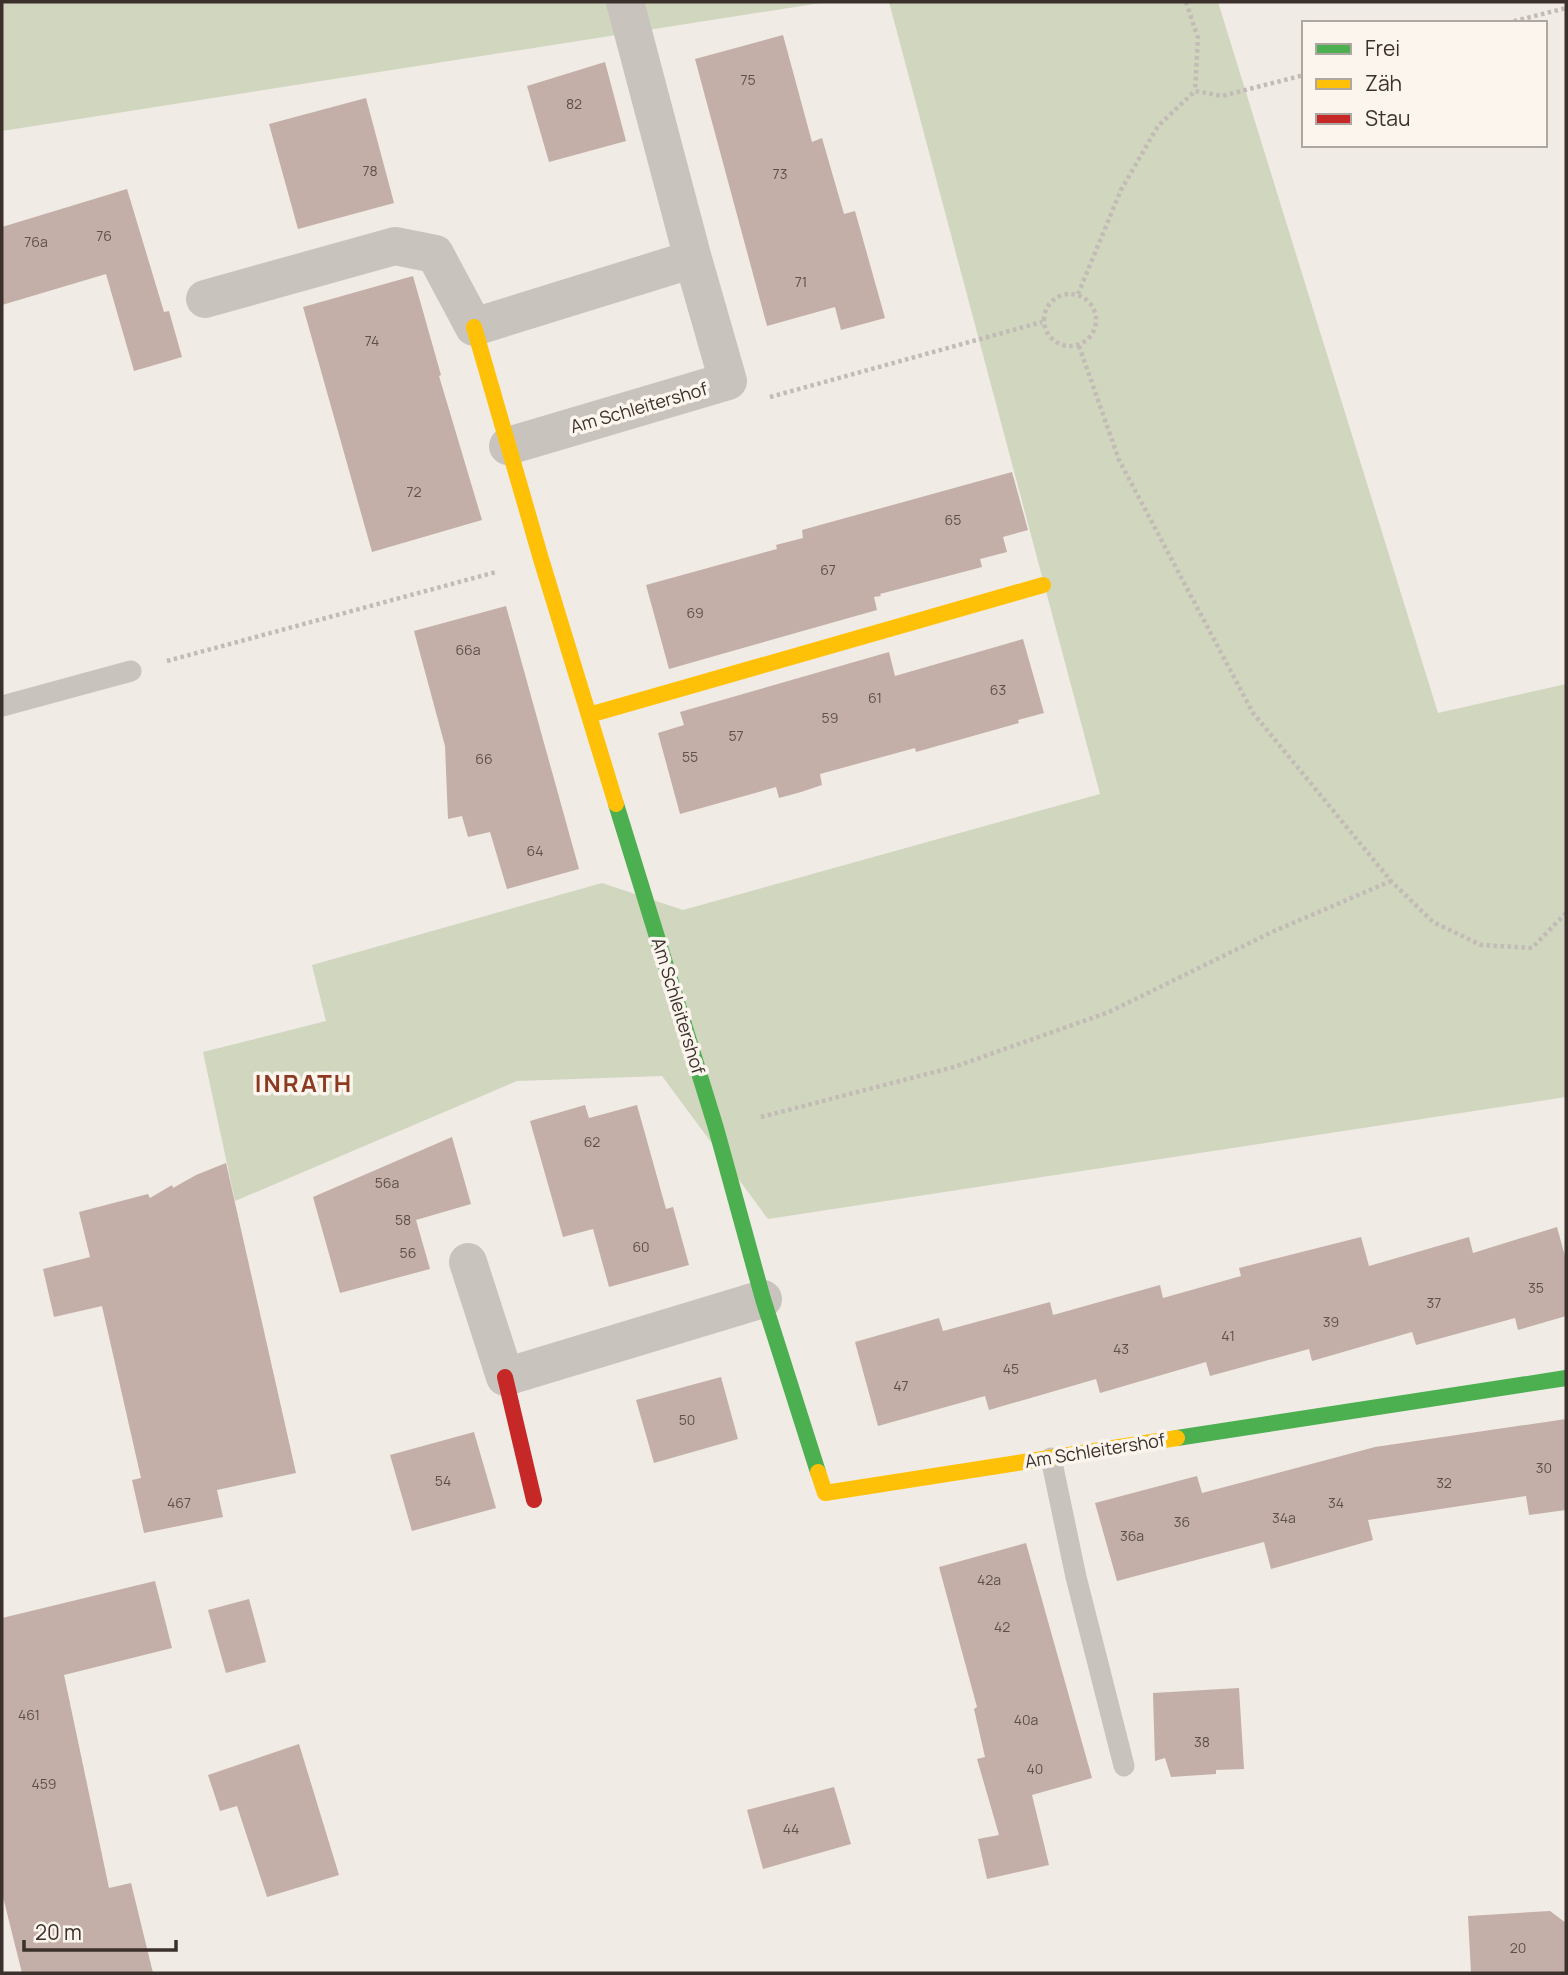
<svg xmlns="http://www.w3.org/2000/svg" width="1568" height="1975" font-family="Manrope,sans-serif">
<rect width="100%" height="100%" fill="#f0ebe5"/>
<path fill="#d1d6bf" d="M 2,2 L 827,2 L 2,131 Z
M 889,2 L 1218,2 L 1438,713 L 1566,684 L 1566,1097 L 768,1219 L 662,1076 L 517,1081 L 235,1201 L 203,1052 L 326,1021 L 312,965 L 602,883 L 683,910 L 1100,794 Z"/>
<path fill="#c3afa7" d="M 783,35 L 812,142 L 822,138 L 844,214 L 855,211 L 885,318 L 841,330 L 835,307 L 767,326 L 695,59 Z
M 605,62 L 626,141 L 549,162 L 527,86 Z
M 366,98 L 394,203 L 298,229 L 269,124 Z
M 127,189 L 164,312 L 169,311 L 182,357 L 134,371 L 106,274 L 2,305 L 2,227 Z
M 413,276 L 441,375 L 439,376 L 482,520 L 372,552 L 303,307 Z
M 1012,472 L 1028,530 L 1003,537 L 1007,552 L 980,559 L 982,567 L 880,594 L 881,596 L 874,597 L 877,610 L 669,669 L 646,585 L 777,549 L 776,545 L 803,538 L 802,530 Z
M 506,606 L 579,869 L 507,889 L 490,832 L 468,837 L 462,816 L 448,819 L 445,746 L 414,631 Z
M 1023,639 L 1044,713 L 1018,720 L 1019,723 L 916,752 L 915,748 L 820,774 L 822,785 L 801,792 L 779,798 L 776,787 L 680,814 L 658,733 L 684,725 L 680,712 L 889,652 L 895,676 Z
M 585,1105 L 589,1118 L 637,1105 L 666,1209 L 673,1207 L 689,1265 L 609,1287 L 593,1229 L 563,1237 L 530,1121 Z
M 452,1137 L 471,1204 L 416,1220 L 430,1269 L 340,1293 L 313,1197 Z
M 226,1163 L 296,1473 L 217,1490 L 223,1517 L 144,1533 L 132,1480 L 141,1478 L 102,1306 L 54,1317 L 43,1269 L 90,1257 L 79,1212 L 148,1194 L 150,1198 L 172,1185 L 173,1188 L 196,1175 Z
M 1557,1227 L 1566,1260 L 1566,1316 L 1518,1330 L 1515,1318 L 1416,1345 L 1412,1332 L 1312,1361 L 1309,1349 L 1210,1376 L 1206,1362 L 1100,1393 L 1096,1379 L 989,1410 L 985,1396 L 878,1426 L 855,1342 L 939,1318 L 943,1331 L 1050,1302 L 1053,1315 L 1160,1285 L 1163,1298 L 1241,1276 L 1239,1268 L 1361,1237 L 1369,1266 L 1469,1237 L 1473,1253 Z
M 721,1377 L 738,1439 L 654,1463 L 636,1400 Z
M 1566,1419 L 1566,1510 L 1529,1515 L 1526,1496 L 1368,1520 L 1373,1540 L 1271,1569 L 1264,1542 L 1117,1581 L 1095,1503 L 1197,1476 L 1202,1493 L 1375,1447 Z
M 474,1432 L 496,1508 L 412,1531 L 390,1455 Z
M 1026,1543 L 1092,1778 L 1032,1795 L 1049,1865 L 987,1879 L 978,1839 L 999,1835 L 977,1759 L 985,1757 L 974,1709 L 977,1707 L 939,1567 Z
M 155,1581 L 172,1648 L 64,1675 L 109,1888 L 131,1883 L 153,1973 L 22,1973 L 2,1893 L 2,1618 Z
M 249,1599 L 266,1662 L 226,1673 L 208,1610 Z
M 1239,1688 L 1244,1769 L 1216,1770 L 1216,1774 L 1171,1777 L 1165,1758 L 1155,1761 L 1153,1693 Z
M 299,1744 L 339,1875 L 267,1897 L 237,1806 L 220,1811 L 208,1775 Z
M 834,1787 L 851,1844 L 763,1869 L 747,1810 Z
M 1550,1911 L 1566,1923 L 1566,1973 L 1471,1973 L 1468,1916 Z"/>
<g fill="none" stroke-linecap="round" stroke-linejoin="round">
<path stroke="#c2bbb6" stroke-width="4.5" stroke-dasharray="3.5 3.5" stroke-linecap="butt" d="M 1186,2 L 1198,38 L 1195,91
M 1507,23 L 1566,8
M1044 320a26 26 0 1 1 52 0a26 26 0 1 1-52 0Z
M 1078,294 L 1121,190 L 1158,126 L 1195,91 L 1222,96 L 1304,75
M 1079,346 L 1119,460 L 1253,713 L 1391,881 L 1433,922 L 1481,945 L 1532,948 L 1566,913
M 770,397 L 1042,322
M 167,661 L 496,572
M 761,1117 L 954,1067 L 1109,1012 L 1272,932 L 1391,881"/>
<path stroke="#c9c3be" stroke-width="21" d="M 2,706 L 131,671
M 1051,1458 L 1076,1577 L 1124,1766"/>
<path stroke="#c9c3be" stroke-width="38" d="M 205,299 L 395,246 L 435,254 L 474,327 L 693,259 L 625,2
M 508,446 L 728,381 L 693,259
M 468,1262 L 505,1377 L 763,1299"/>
<path stroke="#4caf50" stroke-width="16" d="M 616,804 L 716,1128 L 763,1299 L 818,1472
M 1177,1438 L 1566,1378"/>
<path stroke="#ffc107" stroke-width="16" d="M 474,327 L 541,559 L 616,804
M 589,715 L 1043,585
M 818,1472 L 825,1493 L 1177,1438"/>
<path stroke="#c62828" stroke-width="16" d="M 505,1377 L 534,1500"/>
</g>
<g text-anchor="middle" stroke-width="7" stroke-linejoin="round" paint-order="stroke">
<g font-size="14" fill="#5d504a">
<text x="748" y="85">75</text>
<text x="574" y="109">82</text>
<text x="370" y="176">78</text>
<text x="780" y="179">73</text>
<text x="104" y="241">76</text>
<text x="36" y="247">76a</text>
<text x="801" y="287">71</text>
<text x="372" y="346">74</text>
<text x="414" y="497">72</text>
<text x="953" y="525">65</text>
<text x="828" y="575">67</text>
<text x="695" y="618">69</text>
<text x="468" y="655">66a</text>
<text x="998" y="695">63</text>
<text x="875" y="703">61</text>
<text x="830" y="723">59</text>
<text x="736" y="741">57</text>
<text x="690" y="762">55</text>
<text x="484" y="764">66</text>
<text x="535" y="856">64</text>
<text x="592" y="1147">62</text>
<text x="387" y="1188">56a</text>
<text x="403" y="1225">58</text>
<text x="641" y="1252">60</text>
<text x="408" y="1258">56</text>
<text x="1536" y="1293">35</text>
<text x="1434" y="1308">37</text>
<text x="1331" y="1327">39</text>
<text x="1228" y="1341">41</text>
<text x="1121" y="1354">43</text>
<text x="1011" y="1374">45</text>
<text x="901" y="1391">47</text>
<text x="687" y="1425">50</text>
<text x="1544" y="1473">30</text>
<text x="443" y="1486">54</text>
<text x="1444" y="1488">32</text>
<text x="179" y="1508">467</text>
<text x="1336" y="1508">34</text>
<text x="1284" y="1523">34a</text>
<text x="1182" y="1527">36</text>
<text x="1132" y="1541">36a</text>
<text x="989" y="1585">42a</text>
<text x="1002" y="1632">42</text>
<text x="29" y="1720">461</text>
<text x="1026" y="1725">40a</text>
<text x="1202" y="1747">38</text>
<text x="1035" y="1774">40</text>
<text x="44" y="1789">459</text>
<text x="791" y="1834">44</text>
<text x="1518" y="1953">20</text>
</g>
<g font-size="18" fill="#3b302b" stroke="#fbf5ee">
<text transform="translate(639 408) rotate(-16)" y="6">Am Schleitershof</text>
<text transform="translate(678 1006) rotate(73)" y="6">Am Schleitershof</text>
<text transform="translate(1095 1451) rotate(-9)" y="6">Am Schleitershof</text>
</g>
<g font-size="24" font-weight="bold" letter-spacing="2" fill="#8c3b22" stroke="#fbf5ee">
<text x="304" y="1092">INRATH</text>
</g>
</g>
<rect width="1568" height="1975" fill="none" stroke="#3b302b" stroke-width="7"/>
<rect x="1302" y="21" width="245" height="126" fill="#fbf5ee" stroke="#aea6a0" stroke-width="2"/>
<rect x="1316" y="44" width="35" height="10" fill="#4caf50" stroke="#aea6a0" stroke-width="2"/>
<text x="1365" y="56" font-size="21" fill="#3b302b">Frei</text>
<rect x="1316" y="79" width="35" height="10" fill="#ffc107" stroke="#aea6a0" stroke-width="2"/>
<text x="1365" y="91" font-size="21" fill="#3b302b">Zäh</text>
<rect x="1316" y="114" width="35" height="10" fill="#c62828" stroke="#aea6a0" stroke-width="2"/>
<text x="1365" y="126" font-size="21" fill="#3b302b">Stau</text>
<path d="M24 1940v10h152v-10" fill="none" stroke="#3b302b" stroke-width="3.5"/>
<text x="35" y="1940" font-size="21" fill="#3b302b" stroke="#fbf5ee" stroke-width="5" paint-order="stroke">20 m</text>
</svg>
